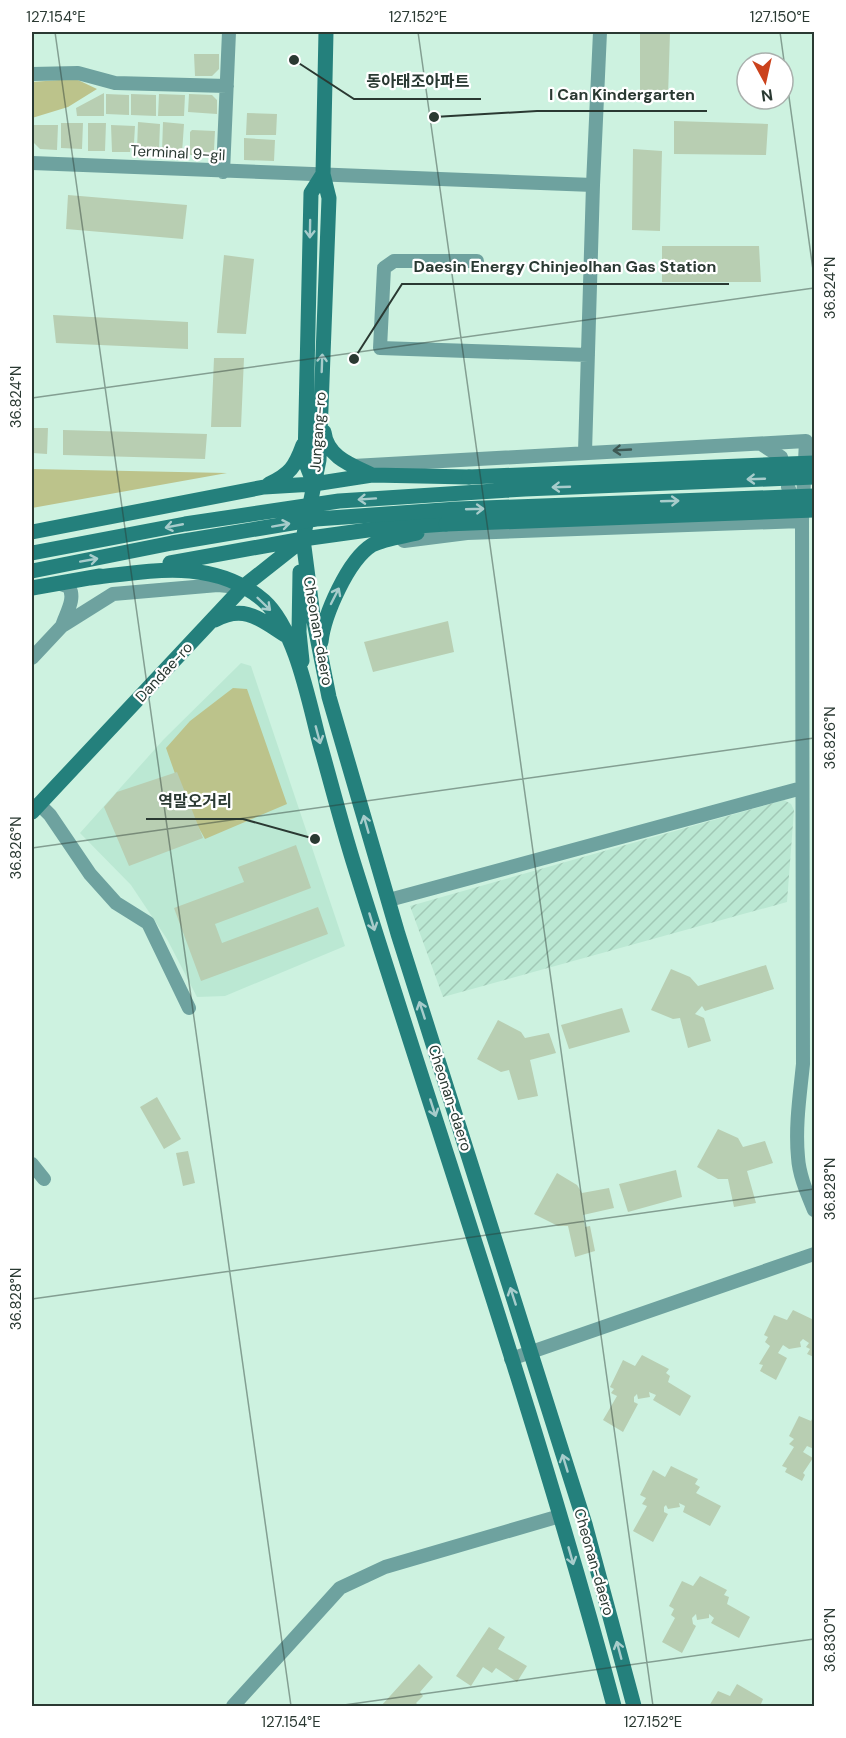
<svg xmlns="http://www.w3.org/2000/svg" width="846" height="1738" font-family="'DM Sans','Noto Sans KR',sans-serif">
<defs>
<pattern id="industrial-furrows" width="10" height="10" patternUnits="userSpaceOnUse" patternTransform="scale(1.5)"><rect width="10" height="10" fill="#bbe8d3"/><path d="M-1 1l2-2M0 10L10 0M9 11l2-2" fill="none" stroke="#a1c8b6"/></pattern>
</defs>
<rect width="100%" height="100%" fill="#cdf2e0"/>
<path fill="#bbe8d3" d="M 241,663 L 251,666 L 345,946 L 225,996 L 197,997 L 167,939 L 131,885 L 80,833 L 164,739 Z"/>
<path fill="url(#industrial-furrows)" d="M 784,800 L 791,804 L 794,810 L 787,902 L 443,997 L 410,906 Z"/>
<path fill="#bcc38b" d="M 59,80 L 78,80 L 97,89 L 68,107 L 32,118 L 32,82 Z
M 32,469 L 227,473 L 32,508 Z
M 233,688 L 247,689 L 287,804 L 205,839 L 186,805 L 166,748 L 190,721 Z"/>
<path fill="#b8ceb2" d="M 640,32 L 670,32 L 668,97 L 640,95 Z
M 194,54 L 219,54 L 219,69 L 212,76 L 195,76 Z
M 104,93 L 104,116 L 77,116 L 76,108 Z
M 106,94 L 129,95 L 129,115 L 106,114 Z
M 131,94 L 156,95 L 156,116 L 131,115 Z
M 159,94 L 185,95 L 184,116 L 158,116 Z
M 189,94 L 212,95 L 217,100 L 217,114 L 188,112 Z
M 247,113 L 277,114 L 276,135 L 246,135 Z
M 674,121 L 768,124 L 766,155 L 674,154 Z
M 138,122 L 160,124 L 159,151 L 137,150 Z
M 163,122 L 184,124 L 182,153 L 162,152 Z
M 61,123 L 83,123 L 82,149 L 61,148 Z
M 88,123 L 106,123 L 105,151 L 88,151 Z
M 33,125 L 58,125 L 57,150 L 40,149 L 32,141 Z
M 111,125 L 135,126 L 134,143 L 131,143 L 130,152 L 112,152 Z
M 192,130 L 215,131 L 214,150 L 209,156 L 190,155 L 190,132 Z
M 244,138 L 275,140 L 274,161 L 244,160 Z
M 633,149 L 662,151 L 660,231 L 632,230 Z
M 68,195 L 187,205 L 183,239 L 66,229 Z
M 662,246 L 759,246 L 761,282 L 662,282 Z
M 224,255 L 254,259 L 246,334 L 217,333 Z
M 53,315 L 188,322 L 188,349 L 56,343 Z
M 214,358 L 244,358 L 241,427 L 211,427 Z
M 32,428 L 48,428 L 47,454 L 32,453 Z
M 63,430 L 207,434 L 205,459 L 63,455 Z
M 448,621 L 454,652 L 373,672 L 364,642 Z
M 177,772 L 203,838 L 129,866 L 104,807 L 117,792 Z
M 296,845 L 311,888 L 215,924 L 222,943 L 318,907 L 328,934 L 201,981 L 174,908 L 244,882 L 238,867 Z
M 766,965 L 774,989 L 705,1011 L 702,1006 L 695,1014 L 704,1018 L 711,1041 L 688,1048 L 680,1018 L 673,1019 L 651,1010 L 671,969 L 690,977 L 698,986 Z
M 622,1008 L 630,1032 L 569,1049 L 561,1025 Z
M 498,1020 L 521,1032 L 525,1038 L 549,1033 L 556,1053 L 530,1060 L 538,1096 L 518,1100 L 509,1070 L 501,1072 L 477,1059 Z
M 157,1097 L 181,1139 L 164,1149 L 140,1107 Z
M 718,1129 L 738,1138 L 743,1147 L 765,1141 L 773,1163 L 747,1171 L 756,1203 L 734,1207 L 728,1179 L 718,1179 L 697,1167 Z
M 188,1151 L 195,1183 L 183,1186 L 176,1153 Z
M 676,1170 L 682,1197 L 628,1212 L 619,1184 Z
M 557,1173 L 577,1185 L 582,1193 L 609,1188 L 614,1208 L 583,1215 L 585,1227 L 590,1226 L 595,1251 L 575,1257 L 568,1226 L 558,1226 L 534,1214 Z
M 793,1310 L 814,1320 L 813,1325 L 814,1327 L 814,1357 L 807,1354 L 810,1349 L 806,1347 L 809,1343 L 803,1339 L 800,1342 L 801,1347 L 789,1349 L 783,1345 L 778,1353 L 787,1358 L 776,1380 L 760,1371 L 763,1365 L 759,1364 L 770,1346 L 765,1342 L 768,1337 L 764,1335 L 774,1315 L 787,1320 Z
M 642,1355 L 669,1369 L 666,1373 L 670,1376 L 668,1382 L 691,1396 L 680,1416 L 653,1400 L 656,1395 L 649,1392 L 650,1397 L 638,1399 L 637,1394 L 634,1397 L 634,1402 L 638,1404 L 623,1432 L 603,1420 L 617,1396 L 611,1393 L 614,1389 L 610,1387 L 623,1360 L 635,1366 Z
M 814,1415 L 814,1449 L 807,1446 L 803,1452 L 813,1458 L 803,1473 L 805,1475 L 802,1481 L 785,1472 L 787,1468 L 782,1466 L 794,1447 L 789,1444 L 794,1439 L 789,1436 L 799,1416 L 811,1421 Z
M 671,1466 L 698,1479 L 695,1484 L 700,1487 L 696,1493 L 721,1506 L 710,1526 L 683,1512 L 685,1506 L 679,1503 L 680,1507 L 668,1509 L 666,1505 L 664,1507 L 664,1512 L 668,1514 L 653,1542 L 633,1531 L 647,1506 L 642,1504 L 646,1498 L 640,1495 L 653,1470 L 665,1477 Z
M 700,1576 L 727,1590 L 724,1595 L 729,1597 L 727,1604 L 750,1617 L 739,1638 L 711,1623 L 714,1618 L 709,1614 L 709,1618 L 697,1620 L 696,1614 L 692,1618 L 693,1624 L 696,1626 L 682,1653 L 662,1642 L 675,1618 L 671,1615 L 674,1609 L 669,1606 L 682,1581 L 693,1586 Z
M 489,1627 L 505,1637 L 498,1649 L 527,1666 L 517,1682 L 496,1668 L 492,1673 L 483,1667 L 471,1686 L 456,1676 Z
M 419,1664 L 433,1677 L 420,1692 L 423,1696 L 416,1703 L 418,1705 L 381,1706 Z
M 737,1684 L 763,1699 L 761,1704 L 764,1706 L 709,1706 L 718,1691 L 730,1696 Z"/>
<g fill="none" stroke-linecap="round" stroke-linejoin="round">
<path stroke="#6ea29f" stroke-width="14" d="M 32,74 L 78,73 L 115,83 L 227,86
M 32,163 C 219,171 406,177 593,185
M 223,172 L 229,32
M 477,261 L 394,261 L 384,268 L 380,348 L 588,355
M 761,444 L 781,457 L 785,475
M 585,452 L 593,185 L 600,32
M 353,466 L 806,441 L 802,521 L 803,1064 C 800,1094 795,1126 798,1157 C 799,1175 807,1193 814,1210
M 404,541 L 467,533 L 802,521 L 788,487
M 58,583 L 69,587 C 76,599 66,613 62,626
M 32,658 L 62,626 L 113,594 L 218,585 L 238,587
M 39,804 L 50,815 L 90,874 L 116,903 L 148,923 L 189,1008
M 389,900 L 802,788
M 32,1164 L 44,1179
M 511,1359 L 814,1254
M 233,1706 L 340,1588 L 385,1567 L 560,1516"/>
<path stroke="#24807c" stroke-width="15" d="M 326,32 L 323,174 L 329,198 L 319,460 L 303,539 L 313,616 L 320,652 L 329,697 L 398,934 L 585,1524 L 634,1706
M 324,432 C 327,457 351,465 372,475
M 269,484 C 290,474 295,467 303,445
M 314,484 L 305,461 L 311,193 L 323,174
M 32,532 L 264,487 L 314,484 L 372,475 L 469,477
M 170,563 L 303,539 L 375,529 L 446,524
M 300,572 L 299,632 L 302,661
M 90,578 C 150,571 214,557 264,601 C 296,630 309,703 320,744 C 331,783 341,822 353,861 C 441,1143 538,1422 614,1706
M 32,588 L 100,576
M 215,620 C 244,604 260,619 285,635
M 321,642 C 324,615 348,560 372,545 C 383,539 405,536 417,533
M 32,812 L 243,587 L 301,541"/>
<path stroke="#24807c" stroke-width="15" d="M 469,477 L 814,463
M 446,524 L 814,510
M 32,553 L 185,524 L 339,501 L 525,489 L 814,477
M 32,571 L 172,543 L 316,519 L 457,509 L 814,496"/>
</g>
<defs><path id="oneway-shaft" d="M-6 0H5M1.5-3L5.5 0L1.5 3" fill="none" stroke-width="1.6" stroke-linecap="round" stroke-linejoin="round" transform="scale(1.5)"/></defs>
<g stroke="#a7cccb">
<use href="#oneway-shaft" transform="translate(310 229) rotate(91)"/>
<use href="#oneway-shaft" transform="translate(322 363) rotate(-88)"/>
<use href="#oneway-shaft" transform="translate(756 479) rotate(178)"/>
<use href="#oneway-shaft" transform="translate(561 487) rotate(178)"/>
<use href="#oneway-shaft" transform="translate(367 499) rotate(176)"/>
<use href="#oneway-shaft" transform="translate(670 501) rotate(-2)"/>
<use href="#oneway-shaft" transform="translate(475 509) rotate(-2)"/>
<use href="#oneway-shaft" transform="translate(281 525) rotate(-10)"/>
<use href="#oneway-shaft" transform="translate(174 526) rotate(169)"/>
<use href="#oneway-shaft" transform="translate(89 560) rotate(-10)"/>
<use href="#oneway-shaft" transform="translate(335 596) rotate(-63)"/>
<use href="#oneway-shaft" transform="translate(264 604) rotate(44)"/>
<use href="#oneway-shaft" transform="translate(318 735) rotate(75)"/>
<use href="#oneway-shaft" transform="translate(366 824) rotate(-106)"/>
<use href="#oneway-shaft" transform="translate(372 922) rotate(73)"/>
<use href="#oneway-shaft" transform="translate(422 1010) rotate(-108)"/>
<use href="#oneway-shaft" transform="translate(433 1108) rotate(72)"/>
<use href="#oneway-shaft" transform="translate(513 1296) rotate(-108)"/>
<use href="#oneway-shaft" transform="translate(565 1463) rotate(-107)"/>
<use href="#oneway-shaft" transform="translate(571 1556) rotate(74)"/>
<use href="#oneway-shaft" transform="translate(619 1650) rotate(-105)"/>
</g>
<use stroke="#3e5853" href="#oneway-shaft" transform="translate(622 450) rotate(177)"/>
<path fill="none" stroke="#2a3932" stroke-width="1.5" stroke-opacity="0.45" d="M 55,32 L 291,1706M 418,32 L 653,1706M 780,32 L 814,277M 32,398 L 814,288M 32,848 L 814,738M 32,1299 L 814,1189M 337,1706 L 814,1639"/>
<g text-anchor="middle" stroke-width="4.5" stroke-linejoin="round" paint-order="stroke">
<g font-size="15" fill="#2a3932" stroke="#fff">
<text transform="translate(178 153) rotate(3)" y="5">Terminal 9-gil</text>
<text transform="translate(318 432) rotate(-86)" y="5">Jungang-ro</text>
<text transform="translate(318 631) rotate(80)" y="5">Cheonan-daero</text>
<text transform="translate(164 672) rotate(-47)" y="5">Dandae-ro</text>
<text transform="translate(450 1098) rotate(72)" y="5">Cheonan-daero</text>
<text transform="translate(594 1562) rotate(74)" y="5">Cheonan-daero</text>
</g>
</g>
<path fill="none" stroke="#2a3932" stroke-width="2" d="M294 60L354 99H481M434 117L537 111H707M354 359L402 284H729M315 839L243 819H146"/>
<g fill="#2a3932" stroke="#fff" stroke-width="2">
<circle cx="294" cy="60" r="6"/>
<circle cx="434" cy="117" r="6"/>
<circle cx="354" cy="359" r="6"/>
<circle cx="315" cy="839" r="6"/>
</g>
<g font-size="16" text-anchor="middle" font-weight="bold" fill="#2a3932" stroke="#fff" stroke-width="4.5" stroke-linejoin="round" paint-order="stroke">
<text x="418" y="87">동아태조아파트</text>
<text x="622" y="100">I Can Kindergarten</text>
<text x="565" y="272">Daesin Energy Chinjeolhan Gas Station</text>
<text x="195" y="807">역말오거리</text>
</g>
<rect width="846" height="1738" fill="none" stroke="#ffffff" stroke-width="66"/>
<g transform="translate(765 81) rotate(172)"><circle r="28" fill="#ffffff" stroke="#aab0ad" stroke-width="1.5"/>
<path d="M0-4.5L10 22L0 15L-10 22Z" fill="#cb421c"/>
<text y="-9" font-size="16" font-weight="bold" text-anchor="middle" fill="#2a3932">N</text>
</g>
<rect x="33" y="33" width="780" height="1672" fill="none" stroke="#2a3932" stroke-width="2"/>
<g font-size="15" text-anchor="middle" fill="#2a3932">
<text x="56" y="22">127.154°E</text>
<text x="418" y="22">127.152°E</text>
<text x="780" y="22">127.150°E</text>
<text transform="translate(830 288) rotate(-90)" y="5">36.824°N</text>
<text transform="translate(16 397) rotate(-90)" y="5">36.824°N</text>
<text transform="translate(830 738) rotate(-90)" y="5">36.826°N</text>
<text transform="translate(16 848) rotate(-90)" y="5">36.826°N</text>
<text transform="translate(830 1189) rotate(-90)" y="5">36.828°N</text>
<text transform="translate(16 1299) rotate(-90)" y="5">36.828°N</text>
<text transform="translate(830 1640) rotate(-90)" y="5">36.830°N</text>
<text x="291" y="1727">127.154°E</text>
<text x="653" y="1727">127.152°E</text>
</g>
</svg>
